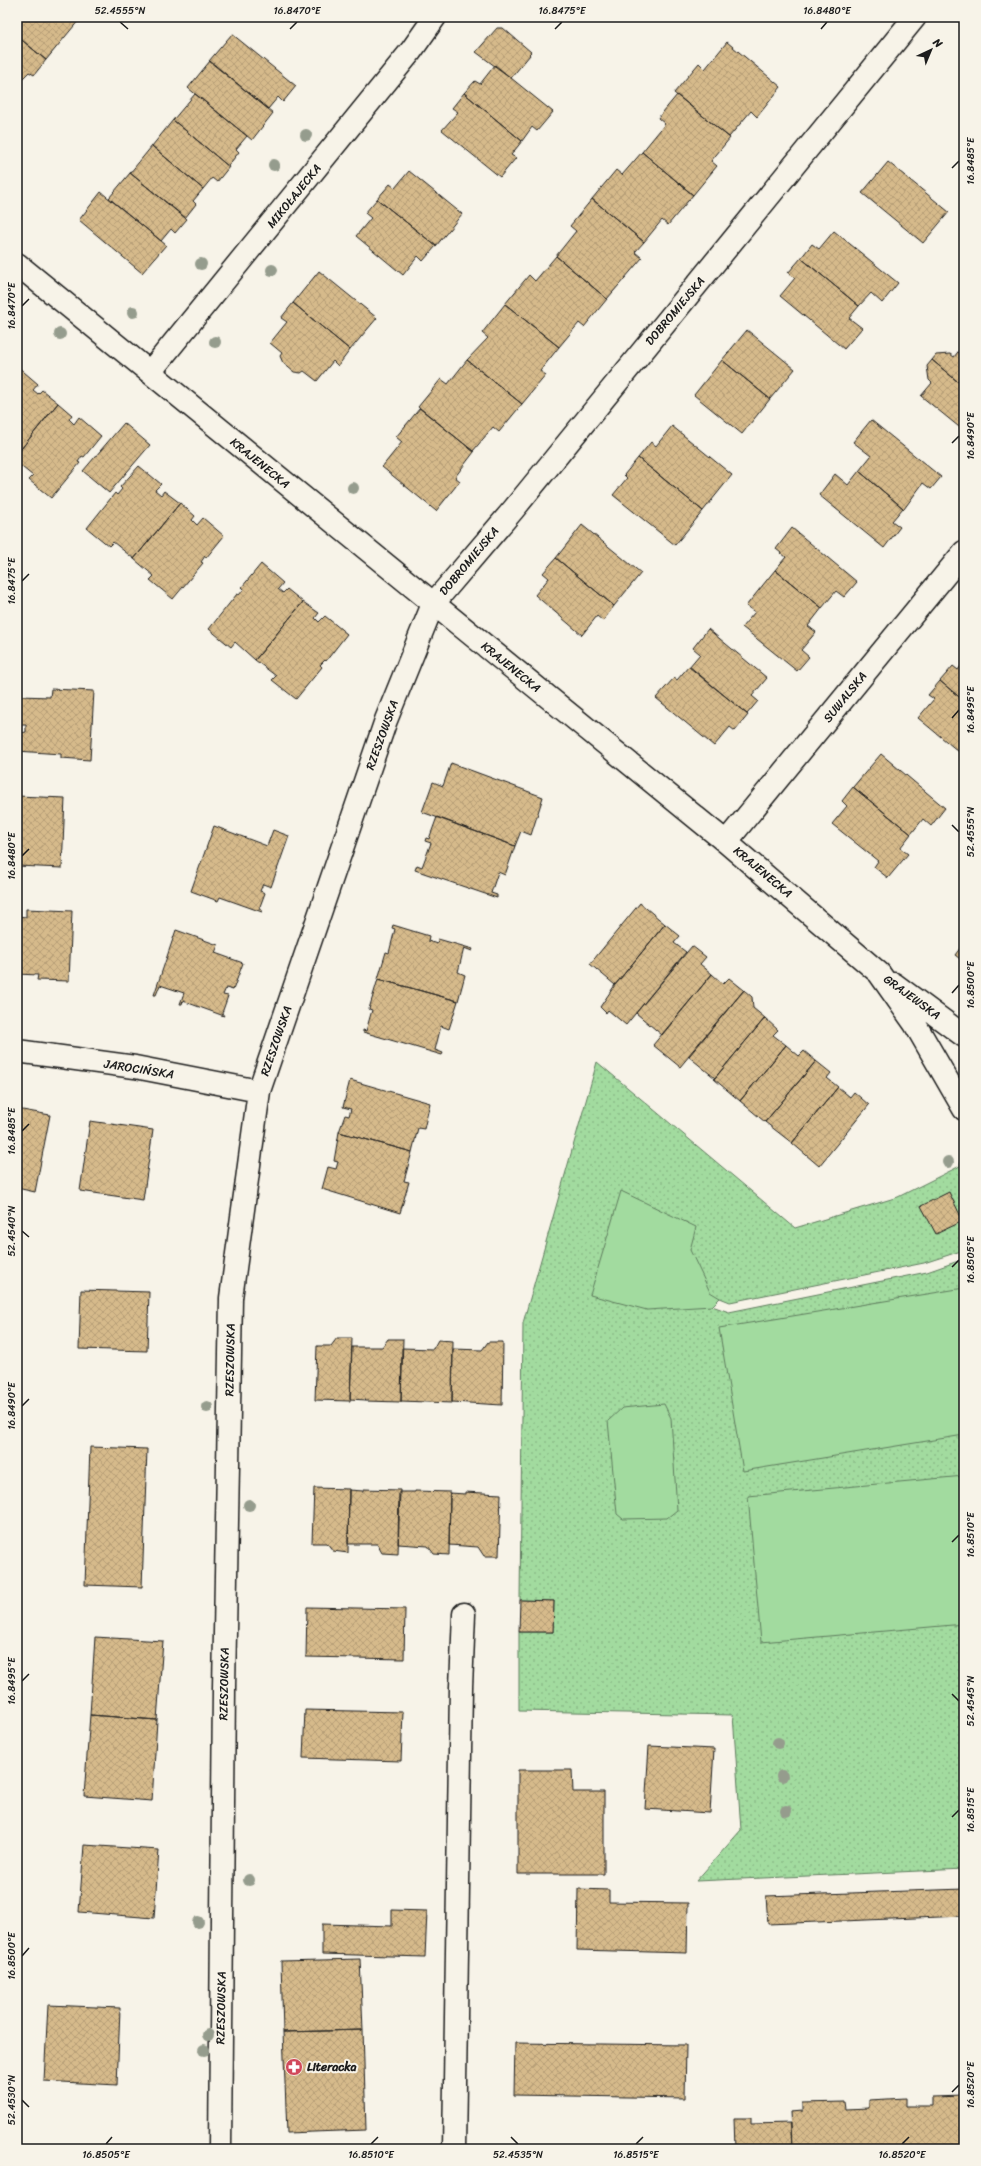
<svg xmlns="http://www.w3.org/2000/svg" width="981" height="2166" font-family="Sriracha,sans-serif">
<defs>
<pattern id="grass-dots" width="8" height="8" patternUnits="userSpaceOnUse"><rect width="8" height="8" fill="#a2db9f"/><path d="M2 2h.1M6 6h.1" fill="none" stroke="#8bbb88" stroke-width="1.8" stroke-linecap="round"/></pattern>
<pattern id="building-cross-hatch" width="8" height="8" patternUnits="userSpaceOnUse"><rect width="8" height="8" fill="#d6ba8b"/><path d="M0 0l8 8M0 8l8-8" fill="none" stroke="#b79f77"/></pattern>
</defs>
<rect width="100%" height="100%" fill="#f7f3e8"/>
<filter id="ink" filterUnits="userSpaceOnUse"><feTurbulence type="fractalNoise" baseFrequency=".025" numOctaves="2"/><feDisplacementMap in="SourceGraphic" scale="8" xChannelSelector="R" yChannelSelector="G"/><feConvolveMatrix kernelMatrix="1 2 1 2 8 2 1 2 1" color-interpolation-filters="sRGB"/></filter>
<g filter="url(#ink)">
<path fill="url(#grass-dots)" stroke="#5f7c5e" d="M 597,1062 L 795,1228 L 898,1197 L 960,1166 L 961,1159 L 963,1163 L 962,1158 L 964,1160 L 964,1250 L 924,1263 L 730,1302 L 720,1298 L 712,1306 L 729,1312 L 927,1272 L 964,1259 L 964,1869 L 696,1881 L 741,1830 L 733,1715 L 519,1711 L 519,1632 L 553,1632 L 554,1601 L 520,1600 L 523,1323 Z"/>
<path fill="#a2db9f" stroke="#5f7c5e" d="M 621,1191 L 696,1227 L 690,1250 L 710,1292 L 720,1298 L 712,1306 L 647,1310 L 590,1295 Z
M 964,1288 L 964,1435 L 743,1471 L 719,1328 Z
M 664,1404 L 671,1418 L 677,1510 L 667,1518 L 623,1519 L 617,1514 L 608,1421 L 622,1408 Z
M 964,1476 L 964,1624 L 761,1642 L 748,1496 Z"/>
<path fill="url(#building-cross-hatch)" stroke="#1c1c1c" d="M 17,17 L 75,17 L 79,20 L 46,60 L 17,36 Z
M 497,28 L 503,28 L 531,52 L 529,54 L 530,55 L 511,78 L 476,52 Z
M 232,34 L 296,86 L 283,102 L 278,97 L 268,109 L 209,61 Z
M 17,36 L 46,60 L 34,75 L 29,72 L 20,81 L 17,79 Z
M 727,42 L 781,87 L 757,117 L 751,111 L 729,137 L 674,93 L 699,63 L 705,69 Z
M 210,61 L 273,113 L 252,140 L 188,88 Z
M 495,65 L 553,112 L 537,131 L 532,127 L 522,141 L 464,93 L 475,81 L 480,84 Z
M 464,93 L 522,141 L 511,155 L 516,158 L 500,177 L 442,130 L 458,112 L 452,108 Z
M 195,94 L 247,136 L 236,149 L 239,152 L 228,166 L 173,120 Z
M 677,95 L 730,138 L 711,161 L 717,166 L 693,195 L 642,152 L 665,124 L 658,118 Z
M 173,120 L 229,167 L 217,182 L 212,178 L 203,189 L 152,146 Z
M 152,146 L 203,189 L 193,201 L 196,204 L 185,218 L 130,173 Z
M 642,152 L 693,195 L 668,225 L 662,220 L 644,242 L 592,199 L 616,170 L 622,175 Z
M 888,162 L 949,212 L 923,243 L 862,193 Z
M 409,171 L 462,214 L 436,246 L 377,199 L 390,184 L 395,188 Z
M 130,173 L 187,219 L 175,233 L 171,229 L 161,241 L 109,198 Z
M 101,192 L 166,245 L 142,273 L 79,220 Z
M 377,199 L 436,246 L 423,261 L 418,256 L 403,275 L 356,236 L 371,218 L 365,213 Z
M 592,199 L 644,242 L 635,252 L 642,258 L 607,299 L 556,256 L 576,231 L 570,226 Z
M 834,231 L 898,283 L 882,303 L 871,293 L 859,306 L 801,258 L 812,244 L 819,249 Z
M 556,256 L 607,299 L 584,327 L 579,323 L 559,347 L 505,304 L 529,275 L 535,281 Z
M 801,258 L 859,306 L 849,318 L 862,328 L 844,349 L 780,296 L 795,278 L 788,273 Z
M 319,271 L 377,318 L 350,350 L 293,303 Z
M 293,303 L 350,350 L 338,366 L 333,361 L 317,381 L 304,371 L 301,373 L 294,372 L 283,363 L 280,356 L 282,353 L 270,343 L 287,322 L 281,318 Z
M 505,304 L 559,347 L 540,371 L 546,375 L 522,404 L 467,360 L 488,338 L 482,333 Z
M 747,330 L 795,369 L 770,399 L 722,360 Z
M 964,344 L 964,387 L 932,360 L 936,355 L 950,354 L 954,357 Z
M 467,360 L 522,404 L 499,432 L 493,427 L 473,451 L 418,407 L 441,379 L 448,384 Z
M 722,360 L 770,399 L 742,434 L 694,395 Z
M 932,360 L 964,387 L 964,431 L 921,396 L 932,383 L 929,380 L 927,366 Z
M 17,366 L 38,384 L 33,390 L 38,394 L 42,390 L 58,403 L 17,454 Z
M 58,403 L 72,415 L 69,419 L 74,424 L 79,417 L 101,436 L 84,457 L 82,456 L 78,462 L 80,463 L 51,498 L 29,480 L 33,476 L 17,463 L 17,454 Z
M 420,408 L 474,452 L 455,477 L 460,481 L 436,511 L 382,467 L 402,442 L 396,437 Z
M 871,420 L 941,477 L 931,489 L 923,483 L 904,509 L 859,471 L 871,456 L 853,442 Z
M 124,423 L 150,445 L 109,493 L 83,471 Z
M 672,426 L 732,475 L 703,511 L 638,458 L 651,442 L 656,446 Z
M 638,458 L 703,511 L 675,545 L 613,495 L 627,478 L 624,475 Z
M 139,466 L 161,484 L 155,490 L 161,495 L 164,491 L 180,503 L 134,559 L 113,542 L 109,546 L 87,528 L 115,493 L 117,495 L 122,489 L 120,487 Z
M 859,471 L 903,508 L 892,521 L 900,527 L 884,548 L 819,495 L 835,474 L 848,485 Z
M 180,503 L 195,516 L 192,520 L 197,525 L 203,518 L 224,536 L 206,558 L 205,556 L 201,562 L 203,563 L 173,599 L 150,580 L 154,576 L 134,559 Z
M 582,525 L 641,573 L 614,606 L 556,558 Z
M 792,528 L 857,582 L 844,597 L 836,591 L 822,608 L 775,570 L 786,557 L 776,549 Z
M 556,558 L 614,606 L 603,621 L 597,616 L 582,635 L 535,595 L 549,578 L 543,573 Z
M 261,564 L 283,583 L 278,589 L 283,593 L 287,589 L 303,602 L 255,660 L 235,642 L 231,647 L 209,629 L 237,594 L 239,595 L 244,589 L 242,587 Z
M 775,570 L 822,608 L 808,626 L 816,632 L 801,650 L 809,657 L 797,671 L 742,627 L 755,612 L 746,606 Z
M 303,602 L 319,613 L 315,618 L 319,622 L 325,616 L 347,634 L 326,661 L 325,660 L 320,665 L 322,667 L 296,699 L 272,680 L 276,676 L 255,660 Z
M 708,629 L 767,678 L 752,696 L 758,701 L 747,714 L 689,667 L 700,654 L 693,648 Z
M 964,662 L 964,701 L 940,681 L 953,666 L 958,670 Z
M 689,666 L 748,715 L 735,731 L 730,727 L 714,746 L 656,698 L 674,678 L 677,680 Z
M 940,681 L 964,701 L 964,756 L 918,718 L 934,699 L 928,695 Z
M 51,689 L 94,691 L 90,760 L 61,758 L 61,754 L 17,751 L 17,749 L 20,749 L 21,733 L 26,732 L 26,725 L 18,725 L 20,696 L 50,697 Z
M 881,754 L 945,808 L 931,826 L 923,819 L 911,834 L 853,787 Z
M 451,763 L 543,797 L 531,835 L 521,831 L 515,846 L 422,812 L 433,782 L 443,786 Z
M 853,787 L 911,834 L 900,848 L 908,854 L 888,878 L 874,867 L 878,861 L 832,824 L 847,806 L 842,801 Z
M 17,796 L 65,798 L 62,868 L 17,866 Z
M 437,817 L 515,846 L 505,875 L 498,872 L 491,893 L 497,895 L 497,898 L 415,870 L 417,865 L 422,867 L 431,843 L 425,841 L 426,838 L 429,839 Z
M 214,826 L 267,846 L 273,830 L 289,836 L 271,887 L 263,884 L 260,891 L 265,893 L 259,909 L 262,910 L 262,912 L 220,897 L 218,901 L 191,891 Z
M 640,903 L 665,924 L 615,985 L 590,964 Z
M 26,909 L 72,911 L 69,981 L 37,980 L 38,975 L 17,974 L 17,916 L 26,917 Z
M 665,924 L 680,936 L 674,943 L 686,952 L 626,1025 L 608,1010 L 606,1013 L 600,1007 L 615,985 Z
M 393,925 L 429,936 L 428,941 L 437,944 L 438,939 L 473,949 L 472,951 L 464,948 L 458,972 L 465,975 L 458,1001 L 378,979 L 386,952 L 389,953 L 395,929 L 392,928 Z
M 176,930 L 218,945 L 215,953 L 243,963 L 233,990 L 226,988 L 223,995 L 228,996 L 222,1013 L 224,1016 L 183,1001 L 182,1004 L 180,1004 L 184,993 L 160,985 L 156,995 L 154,995 Z
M 964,943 L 964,962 L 955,955 Z
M 692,946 L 706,957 L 700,964 L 712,974 L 662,1035 L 636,1013 Z
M 712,974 L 723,984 L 729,978 L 744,990 L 680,1067 L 653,1045 Z
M 378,979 L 458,1001 L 449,1029 L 441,1026 L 435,1050 L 443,1053 L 442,1055 L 363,1032 L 363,1030 L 366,1031 L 372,1010 L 369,1009 Z
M 744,990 L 752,997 L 753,1008 L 765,1018 L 715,1078 L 688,1056 Z
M 765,1018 L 778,1030 L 773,1035 L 786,1045 L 740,1101 L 714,1079 Z
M 786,1045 L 799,1056 L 804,1051 L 816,1061 L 765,1122 L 740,1101 Z
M 816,1061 L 831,1073 L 827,1078 L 838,1087 L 792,1143 L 765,1122 Z
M 350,1080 L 430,1103 L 424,1129 L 418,1128 L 412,1152 L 339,1132 L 345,1115 L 349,1116 L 351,1109 L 343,1107 Z
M 838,1087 L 850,1097 L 854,1092 L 869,1105 L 819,1166 L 792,1143 Z
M 17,1109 L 50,1115 L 35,1192 L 17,1188 Z
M 90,1121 L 153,1130 L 143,1200 L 80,1191 Z
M 339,1132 L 412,1152 L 404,1181 L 409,1182 L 400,1213 L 322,1189 L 328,1167 L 336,1169 L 338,1162 L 334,1161 Z
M 949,1192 L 963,1221 L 936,1234 L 921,1206 Z
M 81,1290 L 149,1292 L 147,1351 L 79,1349 Z
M 337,1338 L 352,1338 L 350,1401 L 315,1400 L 317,1346 L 331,1346 Z
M 388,1339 L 403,1339 L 401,1402 L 365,1401 L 366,1400 L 350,1399 L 352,1347 L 382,1347 Z
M 438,1340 L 453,1341 L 452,1403 L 401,1401 L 402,1348 L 433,1349 Z
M 488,1342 L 503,1342 L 502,1405 L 452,1402 L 453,1349 L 482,1350 Z
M 90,1447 L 147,1449 L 142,1587 L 85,1585 Z
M 314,1488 L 349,1489 L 348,1553 L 333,1551 L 327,1543 L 312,1543 Z
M 363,1489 L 400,1490 L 398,1554 L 382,1553 L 377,1544 L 348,1544 L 349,1490 L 363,1491 Z
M 415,1491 L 450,1492 L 449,1555 L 434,1554 L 428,1546 L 398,1544 L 399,1492 L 415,1492 Z
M 465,1492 L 501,1494 L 499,1556 L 484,1556 L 478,1547 L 449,1545 L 450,1493 L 465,1494 Z
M 520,1600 L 554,1601 L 553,1632 L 519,1632 Z
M 307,1607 L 405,1609 L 404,1659 L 306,1657 Z
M 95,1637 L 163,1641 L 157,1720 L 90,1715 Z
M 305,1710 L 403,1712 L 401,1761 L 303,1758 Z
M 90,1715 L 157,1720 L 152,1801 L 84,1796 Z
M 649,1746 L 714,1749 L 710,1813 L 645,1809 Z
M 518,1770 L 572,1770 L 573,1792 L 604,1792 L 604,1874 L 518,1874 Z
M 84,1845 L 159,1850 L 154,1918 L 79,1912 Z
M 578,1889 L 609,1890 L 609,1902 L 688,1903 L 687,1953 L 577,1950 Z
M 964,1889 L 964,1916 L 768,1924 L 766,1896 Z
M 392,1910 L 427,1911 L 425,1957 L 322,1954 L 322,1924 L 392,1926 Z
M 360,1959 L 363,2030 L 283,2032 L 281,1961 Z
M 48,2005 L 120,2008 L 117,2085 L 44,2081 Z
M 363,2030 L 366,2130 L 287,2133 L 283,2032 Z
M 515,2043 L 686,2045 L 685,2098 L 514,2095 Z
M 964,2096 L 964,2149 L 792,2149 L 790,2112 L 802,2111 L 802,2103 L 844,2102 L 845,2109 L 869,2108 L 869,2100 L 906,2098 L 906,2106 L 932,2106 L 932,2097 Z
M 734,2118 L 751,2118 L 751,2124 L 791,2123 L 792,2149 L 735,2149 Z"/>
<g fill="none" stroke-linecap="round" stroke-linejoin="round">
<g stroke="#1c1c1c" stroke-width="25">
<path id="minor" d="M 17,264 L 726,842 L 879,973 L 915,1024 L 964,1109
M 150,372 L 411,51 L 435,17
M 726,842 L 964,552
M 894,984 L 964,1036
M 17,1051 L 135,1067 L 259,1091
M 220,2149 L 224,1688 L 231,1298 L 259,1091 L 273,1050 L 386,720 L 433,604 L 513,510 L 915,17
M 454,2149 L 461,1687 L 464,1614"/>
</g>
<use href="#minor" stroke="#f7f3e8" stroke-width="22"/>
</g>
<g fill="#959c8d">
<circle cx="306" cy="135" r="6"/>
<circle cx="274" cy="165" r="6"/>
<circle cx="201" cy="264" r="6"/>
<circle cx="272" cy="270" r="6"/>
<circle cx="133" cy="312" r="6"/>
<circle cx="60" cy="334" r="6"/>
<circle cx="215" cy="342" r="6"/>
<circle cx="353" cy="488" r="6"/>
<circle cx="948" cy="1162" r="6"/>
<circle cx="207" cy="1407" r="6"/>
<circle cx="249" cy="1505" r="6"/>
<circle cx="778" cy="1743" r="6"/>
<circle cx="782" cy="1776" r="6"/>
<circle cx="786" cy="1811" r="6"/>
<circle cx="249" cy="1880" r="6"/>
<circle cx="198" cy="1922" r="6"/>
<circle cx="208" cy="2035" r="6"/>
<circle cx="204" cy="2050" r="6"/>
</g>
</g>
<path fill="none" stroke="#1c1c1c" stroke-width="1.5" d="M 120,22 L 128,29M 290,29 L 297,22M 555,29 L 562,22M 821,29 L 827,22M 952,168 L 959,161M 22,306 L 29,299M 952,443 L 959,436M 22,581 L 29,574M 952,718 L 959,710M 952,825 L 959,832M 22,856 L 29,849M 952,993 L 959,985M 22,1131 L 29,1124M 22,1231 L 29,1237M 952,1267 L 959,1260M 22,1406 L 29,1399M 952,1542 L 959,1535M 22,1681 L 29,1674M 952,1694 L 959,1701M 952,1817 L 959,1810M 22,1956 L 29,1948M 952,2092 L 959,2085M 22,2100 L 29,2107M 511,2137 L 518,2144M 106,2144 L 112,2137M 371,2144 L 378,2137M 636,2144 L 643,2137M 902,2144 L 909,2137"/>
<defs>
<g id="pharmacy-disc" transform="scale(0.9)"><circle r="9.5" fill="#d1495b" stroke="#f7f3e8"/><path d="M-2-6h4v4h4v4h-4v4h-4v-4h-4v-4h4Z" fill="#fff"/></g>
</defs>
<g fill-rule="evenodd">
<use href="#pharmacy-disc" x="294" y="2067"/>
</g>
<g text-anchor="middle" stroke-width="4" stroke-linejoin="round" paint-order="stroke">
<g font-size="12" fill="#1c1c1c" stroke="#f7f3e8">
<text transform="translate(294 196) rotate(-51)" y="4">MIKOŁAJECKA</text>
<text transform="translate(675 311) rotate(-50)" y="4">DOBROMIEJSKA</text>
<text transform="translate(260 463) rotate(39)" y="4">KRAJENECKA</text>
<text transform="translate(469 561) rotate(-50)" y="4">DOBROMIEJSKA</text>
<text transform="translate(511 667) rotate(39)" y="4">KRAJENECKA</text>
<text transform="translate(845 697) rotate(-51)" y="4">SUWALSKA</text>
<text transform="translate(382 735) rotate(-70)" y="4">RZESZOWSKA</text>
<text transform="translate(763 872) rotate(40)" y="4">KRAJENECKA</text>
<text transform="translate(912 997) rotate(36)" y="4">GRAJEWSKA</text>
<text transform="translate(276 1041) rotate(-71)" y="4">RZESZOWSKA</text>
<text transform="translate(139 1069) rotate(9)" y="4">JAROCIŃSKA</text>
<text transform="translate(230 1360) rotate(-89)" y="4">RZESZOWSKA</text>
<text transform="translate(224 1684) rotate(-89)" y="4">RZESZOWSKA</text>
<text transform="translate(221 2008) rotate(-89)" y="4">RZESZOWSKA</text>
</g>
<g font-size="12" font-weight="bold" fill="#1c1c1c" stroke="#f7f3e8" text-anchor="start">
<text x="307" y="2071">Literacka</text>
</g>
</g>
<rect width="981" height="2166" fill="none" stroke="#f7f3e8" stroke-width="44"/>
<g transform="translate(931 50) rotate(44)" stroke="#f7f3e8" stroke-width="3" paint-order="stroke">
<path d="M0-3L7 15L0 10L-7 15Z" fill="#1c1c1c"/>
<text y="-6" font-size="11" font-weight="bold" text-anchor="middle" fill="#1c1c1c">N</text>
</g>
<rect x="22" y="22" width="937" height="2122" fill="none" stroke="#1c1c1c" stroke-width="1.5"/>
<g font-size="10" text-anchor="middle" fill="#1c1c1c">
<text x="120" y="14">52.4555°N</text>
<text x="297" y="14">16.8470°E</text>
<text x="562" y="14">16.8475°E</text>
<text x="827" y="14">16.8480°E</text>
<text transform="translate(970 161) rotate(-90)" y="4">16.8485°E</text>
<text transform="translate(11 306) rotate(-90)" y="4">16.8470°E</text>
<text transform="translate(970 436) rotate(-90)" y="4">16.8490°E</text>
<text transform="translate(11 581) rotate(-90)" y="4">16.8475°E</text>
<text transform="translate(970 710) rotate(-90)" y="4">16.8495°E</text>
<text transform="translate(970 832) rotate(-90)" y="4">52.4555°N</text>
<text transform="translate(11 856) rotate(-90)" y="4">16.8480°E</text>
<text transform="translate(970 985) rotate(-90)" y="4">16.8500°E</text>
<text transform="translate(11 1131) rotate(-90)" y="4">16.8485°E</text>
<text transform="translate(11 1231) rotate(-90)" y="4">52.4540°N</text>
<text transform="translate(970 1260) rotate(-90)" y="4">16.8505°E</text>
<text transform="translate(11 1406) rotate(-90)" y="4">16.8490°E</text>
<text transform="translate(970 1535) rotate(-90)" y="4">16.8510°E</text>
<text transform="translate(11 1681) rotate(-90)" y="4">16.8495°E</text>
<text transform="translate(970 1701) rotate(-90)" y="4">52.4545°N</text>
<text transform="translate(970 1810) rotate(-90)" y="4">16.8515°E</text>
<text transform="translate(11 1956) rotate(-90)" y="4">16.8500°E</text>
<text transform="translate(970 2085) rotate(-90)" y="4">16.8520°E</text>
<text transform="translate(11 2100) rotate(-90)" y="4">52.4530°N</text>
<text x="106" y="2158">16.8505°E</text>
<text x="371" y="2158">16.8510°E</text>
<text x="518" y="2158">52.4535°N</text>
<text x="636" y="2158">16.8515°E</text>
<text x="902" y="2158">16.8520°E</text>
</g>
</svg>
